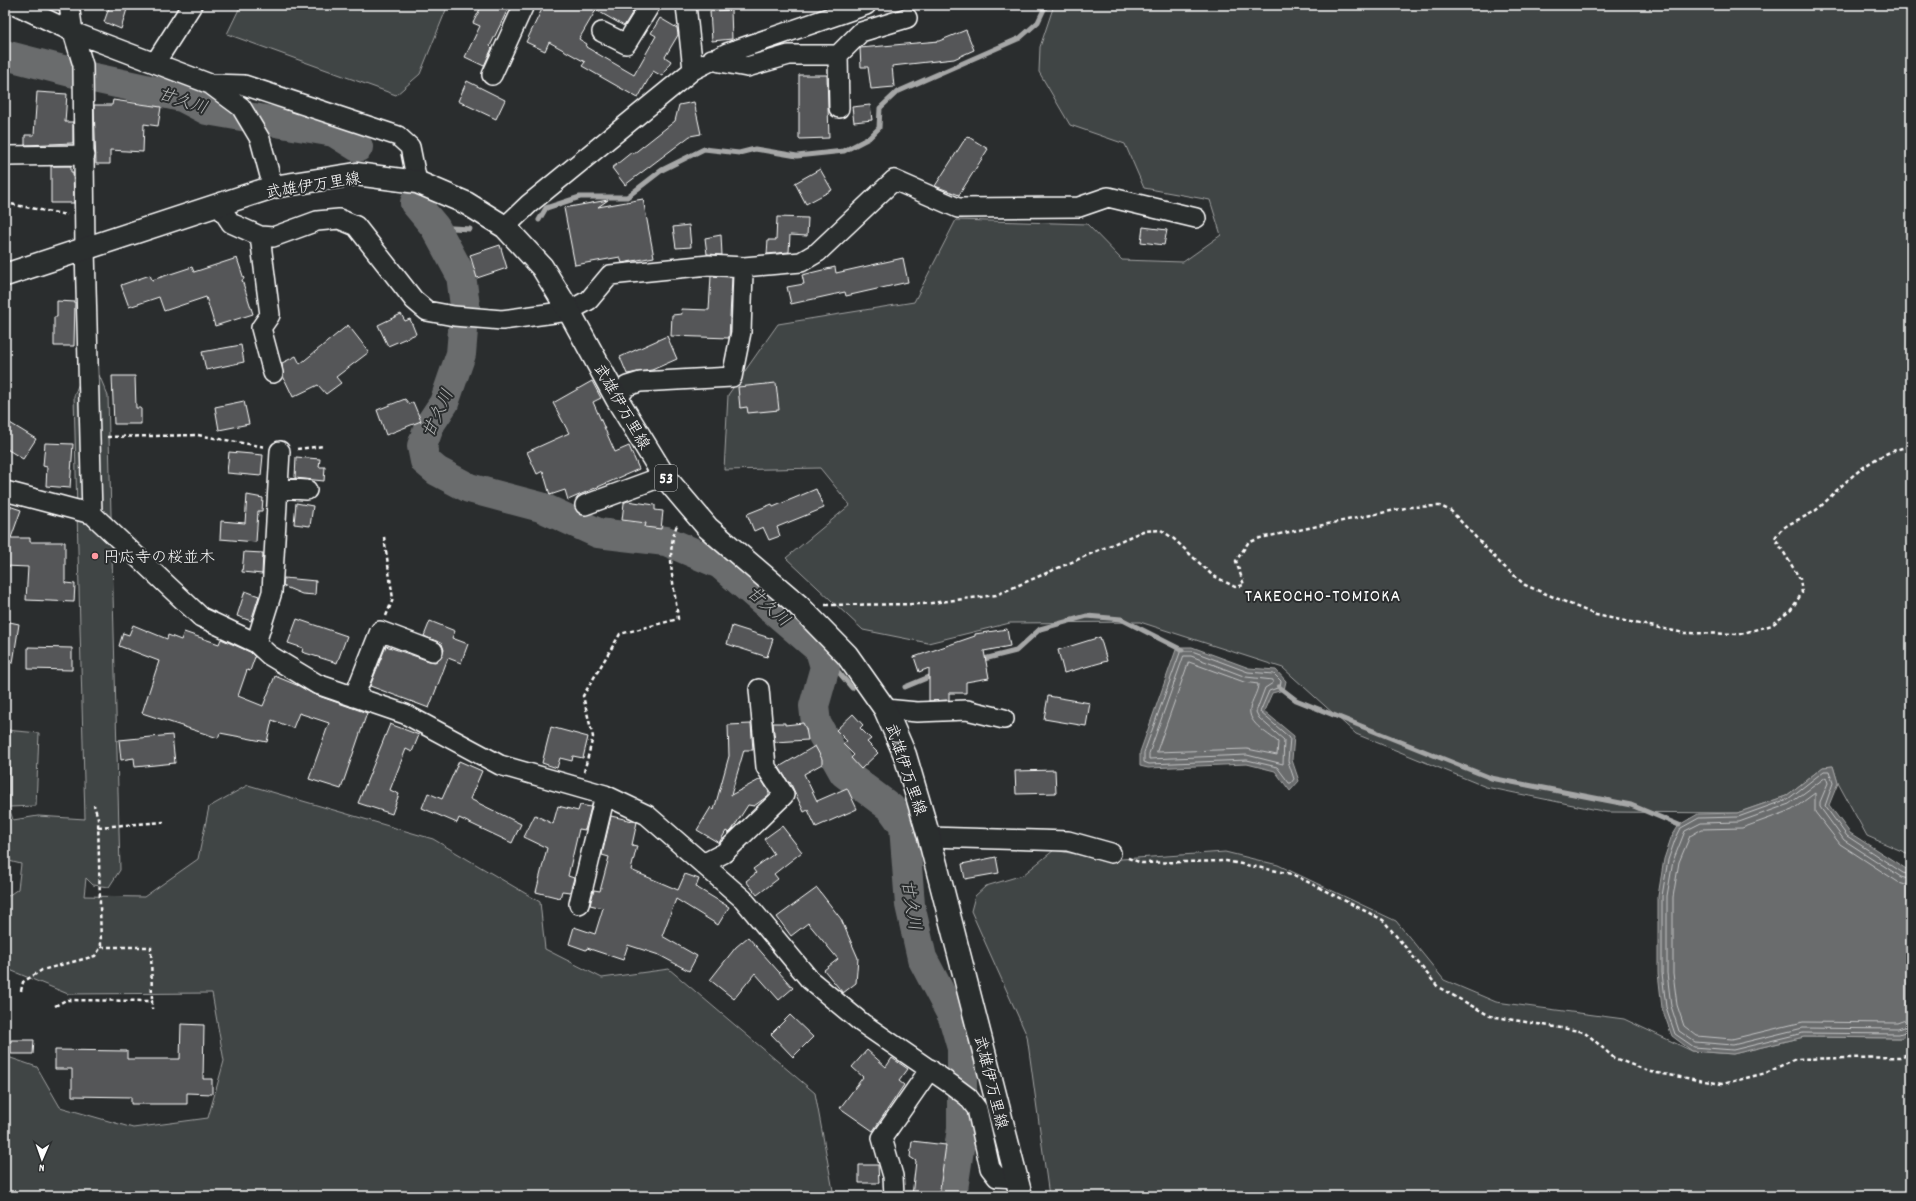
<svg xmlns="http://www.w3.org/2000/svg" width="1916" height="1201" font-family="Dekko,'Klee One',sans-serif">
<rect width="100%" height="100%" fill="#2a2d2e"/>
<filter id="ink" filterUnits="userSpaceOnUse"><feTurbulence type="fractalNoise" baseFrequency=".025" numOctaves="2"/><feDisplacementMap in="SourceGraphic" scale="8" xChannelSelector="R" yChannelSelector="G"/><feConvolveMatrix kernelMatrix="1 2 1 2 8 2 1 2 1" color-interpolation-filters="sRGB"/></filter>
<g filter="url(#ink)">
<path fill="#414445" stroke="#a0a2a2" d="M 241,5 L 448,5 L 420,74 L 396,95 L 227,34 Z
M 1054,5 L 1911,5 L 1911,855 L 1867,836 L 1838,783 L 1833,766 L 1823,767 L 1786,796 L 1737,813 L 1607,812 L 1486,787 L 1356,734 L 1283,668 L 1140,622 L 1010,623 L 928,643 L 863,630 L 786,558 L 850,505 L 820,468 L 724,470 L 728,395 L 778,324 L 914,302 L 956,220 L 1087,224 L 1122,260 L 1183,262 L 1221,235 L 1210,200 L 1144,188 L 1125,144 L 1070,125 L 1039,72 L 1040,47 Z
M 82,375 L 99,375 L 108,396 L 120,870 L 109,887 L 93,885 L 86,878 L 84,896 L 144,897 L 198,859 L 209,807 L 248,785 L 433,839 L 540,902 L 545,949 L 602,978 L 669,969 L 815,1093 L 834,1196 L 5,1196 L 5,1056 L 37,1067 L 60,1107 L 133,1128 L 208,1118 L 224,1061 L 212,993 L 68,994 L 5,968 L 5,898 L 18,889 L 21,864 L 5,860 L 5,730 L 39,733 L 36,806 L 9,807 L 13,820 L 38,816 L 85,819 L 74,396 Z
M 1054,850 L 1107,860 L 1225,852 L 1278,865 L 1396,921 L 1444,980 L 1496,1002 L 1624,1019 L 1692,1051 L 1733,1054 L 1804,1037 L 1900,1038 L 1911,1033 L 1911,1196 L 1049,1196 L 1027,1036 L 971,911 L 975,896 L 986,886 L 1023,875 Z"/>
<path fill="#6a6c6d" stroke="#a6a7a7" d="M 1177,647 L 1192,647 L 1249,668 L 1276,670 L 1286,681 L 1284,690 L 1272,693 L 1264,711 L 1294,736 L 1292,760 L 1299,781 L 1290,791 L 1275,771 L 1247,764 L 1148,768 L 1140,766 L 1140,752 Z
M 1833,766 L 1838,783 L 1829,805 L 1850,833 L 1911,872 L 1911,1033 L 1901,1038 L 1804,1037 L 1733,1054 L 1692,1051 L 1672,1036 L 1662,1008 L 1658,973 L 1658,896 L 1664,859 L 1671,838 L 1679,825 L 1698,814 L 1737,813 L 1786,796 L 1823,767 Z"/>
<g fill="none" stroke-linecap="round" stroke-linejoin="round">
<path stroke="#c3c4c5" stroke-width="1" d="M 1181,651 L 1192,651 L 1248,672 L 1274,674 L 1281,681 L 1280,687 L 1269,691 L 1260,712 L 1290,738 L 1288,761 L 1294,779 L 1291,783 L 1289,783 L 1277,767 L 1247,760 L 1149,764 L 1144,762 L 1144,753 Z
M 1184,656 L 1191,656 L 1246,677 L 1273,680 L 1273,683 L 1265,688 L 1256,712 L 1259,718 L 1284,740 L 1283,764 L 1247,755 L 1149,759 L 1149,754 Z
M 1189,662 L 1244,682 L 1258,684 C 1258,691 1253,698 1251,705 C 1244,722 1268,733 1278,742 L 1277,755 L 1247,749 L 1157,752 Z
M 1911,875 L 1903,873 L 1847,836 L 1825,806 L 1833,783 L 1829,771 L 1824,771 L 1788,799 L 1738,817 L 1699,818 L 1681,828 L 1675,840 L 1668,860 L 1662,896 L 1662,973 L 1666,1007 L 1675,1034 L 1694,1047 L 1733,1050 L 1803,1033 L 1899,1034 L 1911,1030
M 1911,880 L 1901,877 L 1844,840 L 1820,807 L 1820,802 L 1828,783 L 1826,777 L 1789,804 L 1739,822 L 1701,823 L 1685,831 L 1673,861 L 1667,896 L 1667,973 L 1671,1006 L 1679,1031 L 1695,1042 L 1733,1045 L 1803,1028 L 1898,1029 L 1911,1024
M 1911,886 L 1898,882 L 1840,844 L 1815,812 L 1815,793 L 1792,810 L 1742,828 L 1702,829 L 1690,836 L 1679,862 L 1673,897 L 1673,973 L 1677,1005 L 1684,1026 L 1697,1036 L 1732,1039 L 1803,1022 L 1897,1023 L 1911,1018"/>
<path stroke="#a6a7a7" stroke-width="5" d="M 539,220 L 546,208 L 580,197 L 627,197 L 662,170 L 704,149 L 739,153 L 755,149 L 797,156 L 844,151 L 869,138 L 879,128 L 880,108 L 897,92 L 1020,38 L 1038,22 L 1046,5
M 435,227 L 470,229
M 820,650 L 852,688
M 980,660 L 1016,651 L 1040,629 L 1087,616 L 1121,619 L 1182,650
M 905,687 L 934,675
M 1279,687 L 1296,700 L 1491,778 L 1631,805 L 1679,825
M 5,730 L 8,731 L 8,807"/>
<path stroke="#6a6c6d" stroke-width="30" d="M 5,55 L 94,78 L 182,97 L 207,110 L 334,132 L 358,147
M 415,203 L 435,227 L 461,275 L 465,306 L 461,354 L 444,403 L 430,424 L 422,446 L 425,461 L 437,471 L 469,488 L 541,507 L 598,533 L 666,541 L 720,564 L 820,650 L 825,667 L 814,706 L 816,723 L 844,773 L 891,808 L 904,826 L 910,905 L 922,958 L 953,1017 L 962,1048 L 962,1129 L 952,1196"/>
</g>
<path fill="#555758" stroke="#fff" d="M 110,5 L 127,9 L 121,29 L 104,22 Z
M 482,5 L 510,5 L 490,46 L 492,48 L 484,66 L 465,57 L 480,26 L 473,23 Z
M 544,5 L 637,5 L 624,26 L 596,10 L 579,39 L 587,44 L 586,47 L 634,75 L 656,36 L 651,33 L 660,18 L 677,28 L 678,35 L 665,57 L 671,61 L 662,76 L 653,71 L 638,98 L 582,66 L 585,62 L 549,42 L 545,51 L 526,42 Z
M 731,10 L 732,39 L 712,41 L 710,11 Z
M 966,30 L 974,50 L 954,59 L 892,66 L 894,87 L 871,89 L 868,67 L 861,67 L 860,48 L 939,41 Z
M 799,75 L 827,75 L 829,138 L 799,139 Z
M 467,81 L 505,100 L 496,119 L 458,101 Z
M 37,92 L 67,94 L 65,122 L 73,122 L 73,143 L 25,145 L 25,135 L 34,135 Z
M 113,100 L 161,107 L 158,126 L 144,124 L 143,152 L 110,150 L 110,164 L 96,164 L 94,105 L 112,105 Z
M 694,102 L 701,134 L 690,136 L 625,185 L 612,168 L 632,152 L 633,154 L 675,121 L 679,105 Z
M 870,105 L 872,120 L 854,122 L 852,107 Z
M 967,136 L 988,149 L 959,195 L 935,186 Z
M 51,166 L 71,166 L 71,172 L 73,172 L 74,203 L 51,203 Z
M 820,169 L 832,190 L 806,204 L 795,183 Z
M 643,199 L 654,257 L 622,263 L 620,257 L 575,265 L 564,208 L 608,200 L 598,207 Z
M 777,217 L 808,218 L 807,236 L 790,235 L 789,252 L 767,254 L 768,240 L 776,240 Z
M 689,225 L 691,247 L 676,248 L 673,227 Z
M 1143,227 L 1167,230 L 1164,245 L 1141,242 Z
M 721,235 L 722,255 L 707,254 L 705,238 Z
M 500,245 L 507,268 L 477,278 L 470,255 Z
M 237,258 L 244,279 L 242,280 L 253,314 L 215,326 L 206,297 L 164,311 L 159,297 L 129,307 L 121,285 L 150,275 L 152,280 L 192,267 L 194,272 Z
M 903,258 L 908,282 L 846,296 L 845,292 L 791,304 L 787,287 L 804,284 L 802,275 L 835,267 L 836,273 Z
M 711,276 L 732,277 L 729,338 L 671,336 L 672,315 L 682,314 L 681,309 L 709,310 Z
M 57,301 L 75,302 L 74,346 L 54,346 L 54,317 L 57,317 Z
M 401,314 L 405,321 L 410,319 L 416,334 L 388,346 L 378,325 Z
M 348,325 L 369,352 L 336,377 L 341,383 L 326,394 L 318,385 L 293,397 L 283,376 L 282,363 L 296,356 L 300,364 Z
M 667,336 L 677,359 L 652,370 L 627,374 L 620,357 Z
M 241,345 L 244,362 L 206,370 L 202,352 Z
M 112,376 L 135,376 L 136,408 L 141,408 L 141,424 L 114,424 Z
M 592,381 L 601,398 L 593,402 L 615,452 L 629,446 L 639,469 L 568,500 L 565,490 L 550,495 L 543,471 L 537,474 L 527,452 L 569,433 L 553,403 Z
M 776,383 L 779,410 L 748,413 L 747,407 L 740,408 L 738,387 Z
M 405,399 L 409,404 L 413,402 L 421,421 L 386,435 L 377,410 Z
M 244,401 L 249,424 L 219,430 L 215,407 Z
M 5,420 L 36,439 L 23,459 L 5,448 Z
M 45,443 L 73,444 L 70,488 L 46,486 L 47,467 L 43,466 Z
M 229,452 L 263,455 L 261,476 L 227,473 Z
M 296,457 L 320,459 L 319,467 L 325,467 L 324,481 L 295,478 Z
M 816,489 L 824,508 L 777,527 L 780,536 L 769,540 L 763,527 L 754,531 L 747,514 L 772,504 L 773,507 Z
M 247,495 L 263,498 L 262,511 L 258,511 L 256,542 L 220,539 L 221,521 L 245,523 Z
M 627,501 L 655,505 L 655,510 L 663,511 L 661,529 L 645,527 L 646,523 L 622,520 L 624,503 Z
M 296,503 L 313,506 L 310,526 L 294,524 Z
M 9,506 L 21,510 L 11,538 L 30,538 L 30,542 L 65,542 L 65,583 L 75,584 L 74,602 L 26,600 L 28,567 L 5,566 L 5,517 Z
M 244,552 L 263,553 L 262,574 L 242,572 Z
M 284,578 L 316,581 L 315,595 L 302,594 L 283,586 Z
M 245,591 L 259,596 L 251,621 L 237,616 Z
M 297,619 L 347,636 L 337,663 L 302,652 L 303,648 L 288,643 Z
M 5,621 L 19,624 L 13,663 L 5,662 Z
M 430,621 L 455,631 L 452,638 L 468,644 L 461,663 L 448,658 L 429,708 L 370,686 L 386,646 L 429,661 L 435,662 L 440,659 L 444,650 L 442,644 L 424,636 Z
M 133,625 L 167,639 L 168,635 L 181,640 L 184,632 L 219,644 L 221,639 L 250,652 L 255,657 L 250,671 L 247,670 L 238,696 L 263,706 L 275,676 L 299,686 L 313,694 L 367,713 L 341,789 L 309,779 L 329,723 L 299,713 L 293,728 L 272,720 L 267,742 L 220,733 L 218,738 L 142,713 L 159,661 L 119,646 L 123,633 L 129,635 Z
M 732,626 L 773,639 L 767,657 L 727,644 Z
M 1007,629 L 1010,646 L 984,651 L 989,678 L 966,682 L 966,693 L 949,693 L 949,700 L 929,701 L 929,668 L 919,672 L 914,657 L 975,636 L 975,634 Z
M 1100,637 L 1107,661 L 1064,673 L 1058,650 Z
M 28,647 L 72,648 L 72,670 L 28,669 Z
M 1048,696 L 1090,703 L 1086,726 L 1044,719 Z
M 853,714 L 863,725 L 860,728 L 871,739 L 867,742 L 878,753 L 861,769 L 851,758 L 854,755 L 843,744 L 847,741 L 836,730 Z
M 773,723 L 785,723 L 785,725 L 803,723 L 806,729 L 808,740 L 775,742 Z
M 390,724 L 419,735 L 412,752 L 406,749 L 390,790 L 399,794 L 392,814 L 358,803 Z
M 751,724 L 753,750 L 744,750 L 731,795 L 761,779 L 769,792 L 769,795 L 754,806 L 748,805 L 732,830 L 729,833 L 726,831 L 719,843 L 697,830 L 711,807 L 714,810 L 729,756 L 728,725 Z
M 551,727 L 588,737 L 583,758 L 573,756 L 572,761 L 560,758 L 557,768 L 542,763 Z
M 172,735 L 175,763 L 135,767 L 134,758 L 121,760 L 119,740 Z
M 815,746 L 822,759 L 822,764 L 804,774 L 817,801 L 847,788 L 857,809 L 816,827 L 808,810 L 804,812 L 790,782 L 789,783 L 779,767 Z
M 459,761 L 482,771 L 470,799 L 521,824 L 512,843 L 459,818 L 457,823 L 422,808 L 428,793 L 442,799 Z
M 1055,770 L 1056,793 L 1016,794 L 1015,771 Z
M 580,805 L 591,807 L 585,830 L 579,829 L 568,876 L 574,878 L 570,892 L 562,891 L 560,898 L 536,892 L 547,848 L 524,837 L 535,815 L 553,824 L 558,806 L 578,811 Z
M 611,816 L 637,822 L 632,845 L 637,846 L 631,870 L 678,890 L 685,874 L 699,879 L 696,887 L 729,907 L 718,925 L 676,899 L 662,936 L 697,956 L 689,971 L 659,955 L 628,945 L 623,960 L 587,948 L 586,950 L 569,944 L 574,927 L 595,934 L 603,908 L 590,905 L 594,890 L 600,891 L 609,857 L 602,855 Z
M 782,826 L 802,852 L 774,874 L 778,879 L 757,895 L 746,881 L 756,873 L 753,869 L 774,854 L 764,839 Z
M 996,857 L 999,873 L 965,879 L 962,864 Z
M 817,888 L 841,919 L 858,958 L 856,983 L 843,993 L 824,970 L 838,959 L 808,923 L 791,936 L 777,917 Z
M 748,937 L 793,988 L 779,1000 L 755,973 L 734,999 L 710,980 L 736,947 Z
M 790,1015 L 813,1037 L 793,1057 L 771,1034 Z
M 181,1024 L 204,1025 L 203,1079 L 212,1079 L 212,1094 L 187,1093 L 187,1104 L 131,1104 L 131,1097 L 72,1096 L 72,1069 L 55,1069 L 55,1050 L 127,1051 L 127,1059 L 180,1059 Z
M 11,1040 L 34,1040 L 33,1054 L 11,1054 Z
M 867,1050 L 886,1067 L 892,1058 L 908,1069 L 899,1081 L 904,1085 L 873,1131 L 840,1108 L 863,1077 L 852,1067 Z
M 912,1141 L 946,1145 L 939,1196 L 912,1196 L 916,1161 L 910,1157 Z
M 859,1165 L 878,1165 L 879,1183 L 859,1183 Z"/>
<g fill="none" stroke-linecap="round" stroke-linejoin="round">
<g stroke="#fff" stroke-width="22">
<path id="street" d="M 16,5 L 73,32 L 210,84 L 241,107 L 260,139 L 273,187
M 69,5 L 73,32 L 83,65 L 85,249 L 92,514
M 686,5 L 693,70
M 602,32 L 626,44 L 650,5
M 838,55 L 839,108
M 712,59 L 720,62 L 747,67 L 789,55 L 838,55 L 861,32 L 907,18
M 155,63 L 192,5
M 492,75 L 524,5
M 210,84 L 244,85 L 398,136 L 410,147 L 417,182
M 5,156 L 85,155
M 219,205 L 231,223 L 260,236 L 273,237 L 317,221 L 339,219 L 356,226 L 414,300 L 427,311 L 454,316 L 502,320 L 569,311 L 589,300 L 610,275 L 709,265 L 744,267 L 801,262 L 818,252 L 894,180 L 958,208 L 1079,207 L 1108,197 L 1196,218
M 505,227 L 529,204 L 693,70 L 727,53 L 866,5
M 260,236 L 270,315 L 261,328 L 273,373
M 617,399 L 627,386 L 640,382 L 732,377 L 741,332 L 743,273
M 278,488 L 307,490
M 5,491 L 92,514 L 201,617 L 256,643 L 269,655 L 317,684 L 405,714 L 500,765 L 605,795 L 647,815 L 743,899 L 810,980 L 862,1023 L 952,1085 L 968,1097 L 977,1109 L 990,1168 L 997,1177 L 1017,1178
M 585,505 L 664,476
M 256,643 L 272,592 L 280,451
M 354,697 L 380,631 L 433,651
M 885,709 L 917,712 L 967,710 L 1004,719
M 929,837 L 1068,841 L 1111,853
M 703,864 L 724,853 L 784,795 L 766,767 L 759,689
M 579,904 L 605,795
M 894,1196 L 893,1176 L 882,1138 L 930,1069"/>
</g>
<g stroke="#fff" stroke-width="25">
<path id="primary" d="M 5,275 L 273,187 L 356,174 L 417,182 L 466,203 L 505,227 L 542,267 L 569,311 L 617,399 L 664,476 L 708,528 L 798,605 L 847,655 L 885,709 L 905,755 L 929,837 L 1021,1196"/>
</g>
<path stroke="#fff" stroke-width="2.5" stroke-dasharray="4 3" stroke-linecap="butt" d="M 5,203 L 67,215
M 107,437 L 198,435 L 265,447
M 297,449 L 324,446
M 384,537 L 393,599 L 386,616
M 825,605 L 923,604 L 996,595 L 1143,531 L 1161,530 L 1174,539 L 1212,575 L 1235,587 L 1244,585 L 1236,561 L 1248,543 L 1260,538 L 1410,507 L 1440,506 L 1451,511 L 1500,563 L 1525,585 L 1596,615 L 1684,633 L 1740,634 L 1772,625 L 1791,610 L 1802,593 L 1800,579 L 1775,538 C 1783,523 1801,520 1815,511 C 1822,506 1829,498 1835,492 C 1858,470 1879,452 1911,446
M 584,772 L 593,737 L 583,696 L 620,634 L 678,619 C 675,588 664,552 678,523
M 98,827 L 164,822
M 1128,858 L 1142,863 L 1226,861 L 1292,874 L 1383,920 L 1438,987 L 1490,1016 L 1585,1032 L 1614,1058 L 1651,1072 L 1722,1084 L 1766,1073 L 1795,1059 L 1900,1057 L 1911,1053
M 101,947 L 151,947 L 152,1001
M 21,991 L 23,982 L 42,970 L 95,956 L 101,947 L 98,818 L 94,805
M 55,1006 L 66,1000 L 152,1001 L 152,1009"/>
<use href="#street" stroke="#2a2d2e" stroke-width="19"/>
<use href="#primary" stroke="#2a2d2e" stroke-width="22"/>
</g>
</g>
<circle fill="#ff9aa2" stroke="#2a2d2e" stroke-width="1.5" cx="95" cy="556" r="4"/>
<g text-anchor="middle" stroke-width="4" stroke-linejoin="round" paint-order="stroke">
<rect fill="#2a2d2e" stroke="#bfc0c0" stroke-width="1" x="655" y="465" width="22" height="26" rx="3"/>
<g font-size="15" font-weight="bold" fill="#fff">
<text x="666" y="483">53</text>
</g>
<g font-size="16" fill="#fff" stroke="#2a2d2e">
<text transform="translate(313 184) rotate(-9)" y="6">武雄伊万里線</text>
<text transform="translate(623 406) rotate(60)" y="6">武雄伊万里線</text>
<text transform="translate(907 769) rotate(71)" y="6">武雄伊万里線</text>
<text transform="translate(992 1082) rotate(76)" y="6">武雄伊万里線</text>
</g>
<g font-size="16" fill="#fff" stroke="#2a2d2e" text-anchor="start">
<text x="103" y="562">円応寺の桜並木</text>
</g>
<g font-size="17" font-style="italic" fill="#b4b6b6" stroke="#2a2d2e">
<text transform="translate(183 100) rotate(18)" y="6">甘久川</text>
<text transform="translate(437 413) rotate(-65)" y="6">甘久川</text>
<text transform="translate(769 606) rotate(41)" y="6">甘久川</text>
<text transform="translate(912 905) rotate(81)" y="6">甘久川</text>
</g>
<g font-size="18" letter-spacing="1" fill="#fff" stroke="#2a2d2e">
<text x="1323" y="601">TAKEOCHO-TOMIOKA</text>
</g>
</g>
<rect width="1916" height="1201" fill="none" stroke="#2a2d2e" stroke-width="20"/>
<rect x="10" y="10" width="1896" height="1181" fill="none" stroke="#fff" stroke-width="1.5" filter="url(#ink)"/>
<g transform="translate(42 1159) rotate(182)" stroke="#2a2d2e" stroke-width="3" paint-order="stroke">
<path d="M0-3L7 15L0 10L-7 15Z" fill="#ffffff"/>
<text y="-6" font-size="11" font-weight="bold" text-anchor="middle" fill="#ffffff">N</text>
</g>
</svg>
